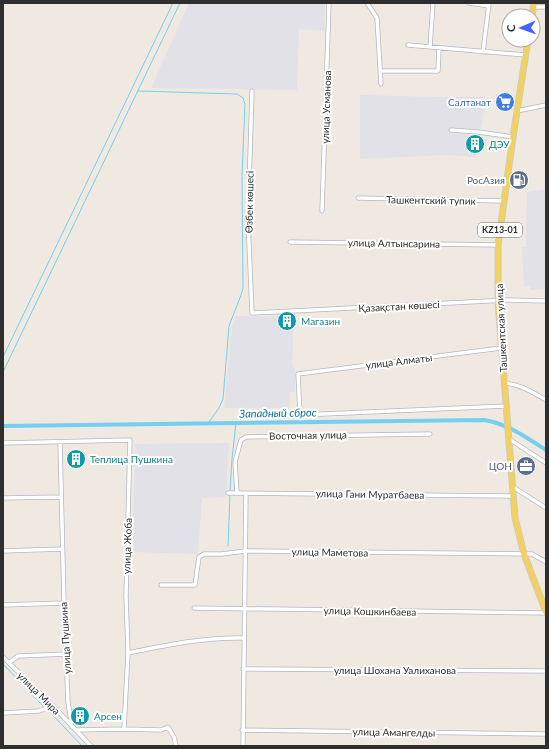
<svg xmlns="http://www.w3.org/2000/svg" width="549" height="749" font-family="Lato,sans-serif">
<rect width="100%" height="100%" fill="#efe9e1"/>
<path fill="#e3e1e8" d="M 189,3 L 325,3 L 324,31 L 299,29 L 297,90 L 151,88 Z
M 360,95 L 436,97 L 486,97 L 481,129 L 449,128 L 449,133 L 479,135 L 475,157 L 446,155 L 360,159 Z
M 546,189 L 546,289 L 530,290 L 530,286 L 524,286 L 522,247 L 526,247 L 527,192 Z
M 236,316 L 293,317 L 293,349 L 292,364 L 295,370 L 295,392 L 290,392 L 289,408 L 224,408 L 232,327 Z
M 229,443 L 226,497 L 202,498 L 198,554 L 132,552 L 135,444 Z"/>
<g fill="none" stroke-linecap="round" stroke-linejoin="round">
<path stroke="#75cff0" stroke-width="1" d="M 138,91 L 237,94 L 243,98 L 245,104 L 242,175 L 243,288 L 241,295 L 229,326 L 223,399 L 219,408 L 209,422
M 3,357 L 173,3
M 3,372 L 180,3
M 230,491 L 232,459 L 236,422
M 228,546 L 230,494
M 3,664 L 44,707
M 47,709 L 82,746"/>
<path stroke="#75cff0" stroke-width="4" d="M 3,426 L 484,420 C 508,424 526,437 546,450"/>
<g stroke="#b4b7c1" stroke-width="5">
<path id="street" d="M 367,3 L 377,18 L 381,84
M 469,3 L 489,6
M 534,7 L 546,7
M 408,45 L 526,55
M 430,47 L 433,3
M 483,52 L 489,3
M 380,71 L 438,71 L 439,48
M 252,91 L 248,220 L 252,313 L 508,300 L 546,301
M 517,111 L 546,105
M 451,130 L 478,132 L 513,137
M 358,198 L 504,201
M 322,211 L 329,3
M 290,242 L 498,245
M 501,348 L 298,374 L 300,415 L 506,406
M 504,383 C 520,384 532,392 546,400
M 509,439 L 546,463
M 60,442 L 64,603 L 68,702 L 72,727
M 3,443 L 130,440 L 126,596 L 128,653 L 124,729 L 75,730
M 513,487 L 546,508
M 228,493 L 513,496
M 237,493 L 235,462 L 241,440 L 246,437 L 430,434
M 3,498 L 61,497
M 3,551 L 62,549
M 161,585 L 195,585 L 199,557 L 204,554 L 222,554 L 245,551 L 532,554 L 546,562
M 3,605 L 64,603
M 194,608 L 546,613
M 128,653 C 167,645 204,637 244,638
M 3,657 L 53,706 L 91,746
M 9,663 L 18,656 L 67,654
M 243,669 L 546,671
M 3,713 L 39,711 L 53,706
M 124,729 L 161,730 L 168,727 L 174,737 L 176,746
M 242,730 L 546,734
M 243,746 L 246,493"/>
</g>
<g stroke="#c9c9c9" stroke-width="7">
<path id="primary" d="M 532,16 L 534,3
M 528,40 L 513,137 L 498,245 L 498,301 L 515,518 L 524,554 L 546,612"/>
</g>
<use href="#street" stroke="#fff" stroke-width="3.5"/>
<use href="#primary" stroke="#f2d163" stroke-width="5.5"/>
</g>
<defs>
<g id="supermarket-disc" transform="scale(1)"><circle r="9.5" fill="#3f7fe0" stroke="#fff"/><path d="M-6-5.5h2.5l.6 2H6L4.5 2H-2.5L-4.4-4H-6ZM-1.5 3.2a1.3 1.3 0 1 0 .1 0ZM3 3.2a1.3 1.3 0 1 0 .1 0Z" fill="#fff"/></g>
<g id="building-disc" transform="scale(1)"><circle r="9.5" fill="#0f9aa8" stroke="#fff"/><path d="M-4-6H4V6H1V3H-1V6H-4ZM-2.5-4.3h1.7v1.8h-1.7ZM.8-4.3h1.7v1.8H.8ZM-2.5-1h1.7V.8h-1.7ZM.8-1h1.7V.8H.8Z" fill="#fff"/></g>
<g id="fuel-disc" transform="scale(1)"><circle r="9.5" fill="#5c6f8a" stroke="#fff"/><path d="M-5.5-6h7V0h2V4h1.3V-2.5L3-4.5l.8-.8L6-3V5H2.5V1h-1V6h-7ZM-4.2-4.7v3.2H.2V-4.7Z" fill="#fff"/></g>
<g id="office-disc" transform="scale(1)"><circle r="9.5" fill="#5c6f8a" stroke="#fff"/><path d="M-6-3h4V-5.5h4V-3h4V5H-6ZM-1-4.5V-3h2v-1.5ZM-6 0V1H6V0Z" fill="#fff"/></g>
</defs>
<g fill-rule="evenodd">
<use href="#supermarket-disc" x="505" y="102"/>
<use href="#building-disc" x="475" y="144"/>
<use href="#fuel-disc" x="519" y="180"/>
<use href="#building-disc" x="287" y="321"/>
<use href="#building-disc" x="76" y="459"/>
<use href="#office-disc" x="526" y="466"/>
<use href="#building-disc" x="80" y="716"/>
</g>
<g text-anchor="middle" stroke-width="4" stroke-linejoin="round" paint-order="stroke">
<rect fill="#fff" stroke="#6d6d6d" stroke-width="1" x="478" y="223" width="44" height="14" rx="3"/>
<g font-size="9" font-weight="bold" fill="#2e2e2e">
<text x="500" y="233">KZ13-01</text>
</g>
<g font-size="10" fill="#366cbe" stroke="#fff" text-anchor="end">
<text x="491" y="106">Салтанат</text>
</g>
<g font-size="10" fill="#2e2e2e" stroke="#fff">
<text transform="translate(326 107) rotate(-88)" y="4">улица Усманова</text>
<text transform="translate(431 200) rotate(1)" y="4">Ташкентский тупик</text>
<text transform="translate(249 202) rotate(-89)" y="4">Өзбек көшесі</text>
<text transform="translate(394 243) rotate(1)" y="4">улица Алтынсарина</text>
<text transform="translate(399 306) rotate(-3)" y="4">Қазақстан көшесі</text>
<text transform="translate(501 328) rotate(-93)" y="4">Ташкентская улица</text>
<text transform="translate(399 361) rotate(-7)" y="4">улица Алматы</text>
<text transform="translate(308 435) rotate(-1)" y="4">Восточная улица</text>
<text transform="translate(370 494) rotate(1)" y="4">улица Гани Муратбаева</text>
<text transform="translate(127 546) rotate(-88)" y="4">улица Жоба</text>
<text transform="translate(330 552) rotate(1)" y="4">улица Маметова</text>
<text transform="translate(370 611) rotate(1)" y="4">улица Кошкинбаева</text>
<text transform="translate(65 638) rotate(-93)" y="4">улица Пушкина</text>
<text x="395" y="674">улица Шохана Уалиханова</text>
<text transform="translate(39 693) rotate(45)" y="4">улица Мира</text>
<text transform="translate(394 732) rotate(1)" y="4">улица Амангелды</text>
</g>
<g font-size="10" fill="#0d838f" stroke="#fff" text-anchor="start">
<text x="489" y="148">ДЭУ</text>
<text x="301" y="325">Магазин</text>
<text x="90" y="463">Теплица Пушкина</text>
<text x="94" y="720">Арсен</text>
</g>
<g font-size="10" fill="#4e5e75" stroke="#fff" text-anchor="end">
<text x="505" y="184">РосАзия</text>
<text x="512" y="470">ЦОН</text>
</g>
<g font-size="11" font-style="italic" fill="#0d6fa3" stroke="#fff">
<text transform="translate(278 413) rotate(-1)" y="4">Западный сброс</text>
</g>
</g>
<rect width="549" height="749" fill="none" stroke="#2e2e2e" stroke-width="8"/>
<g transform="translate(521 28) rotate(268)"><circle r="19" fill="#ffffff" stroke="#ababab"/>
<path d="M0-3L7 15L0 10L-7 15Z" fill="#4264fb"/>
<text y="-6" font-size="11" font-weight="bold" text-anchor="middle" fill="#2e2e2e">С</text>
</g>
</svg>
